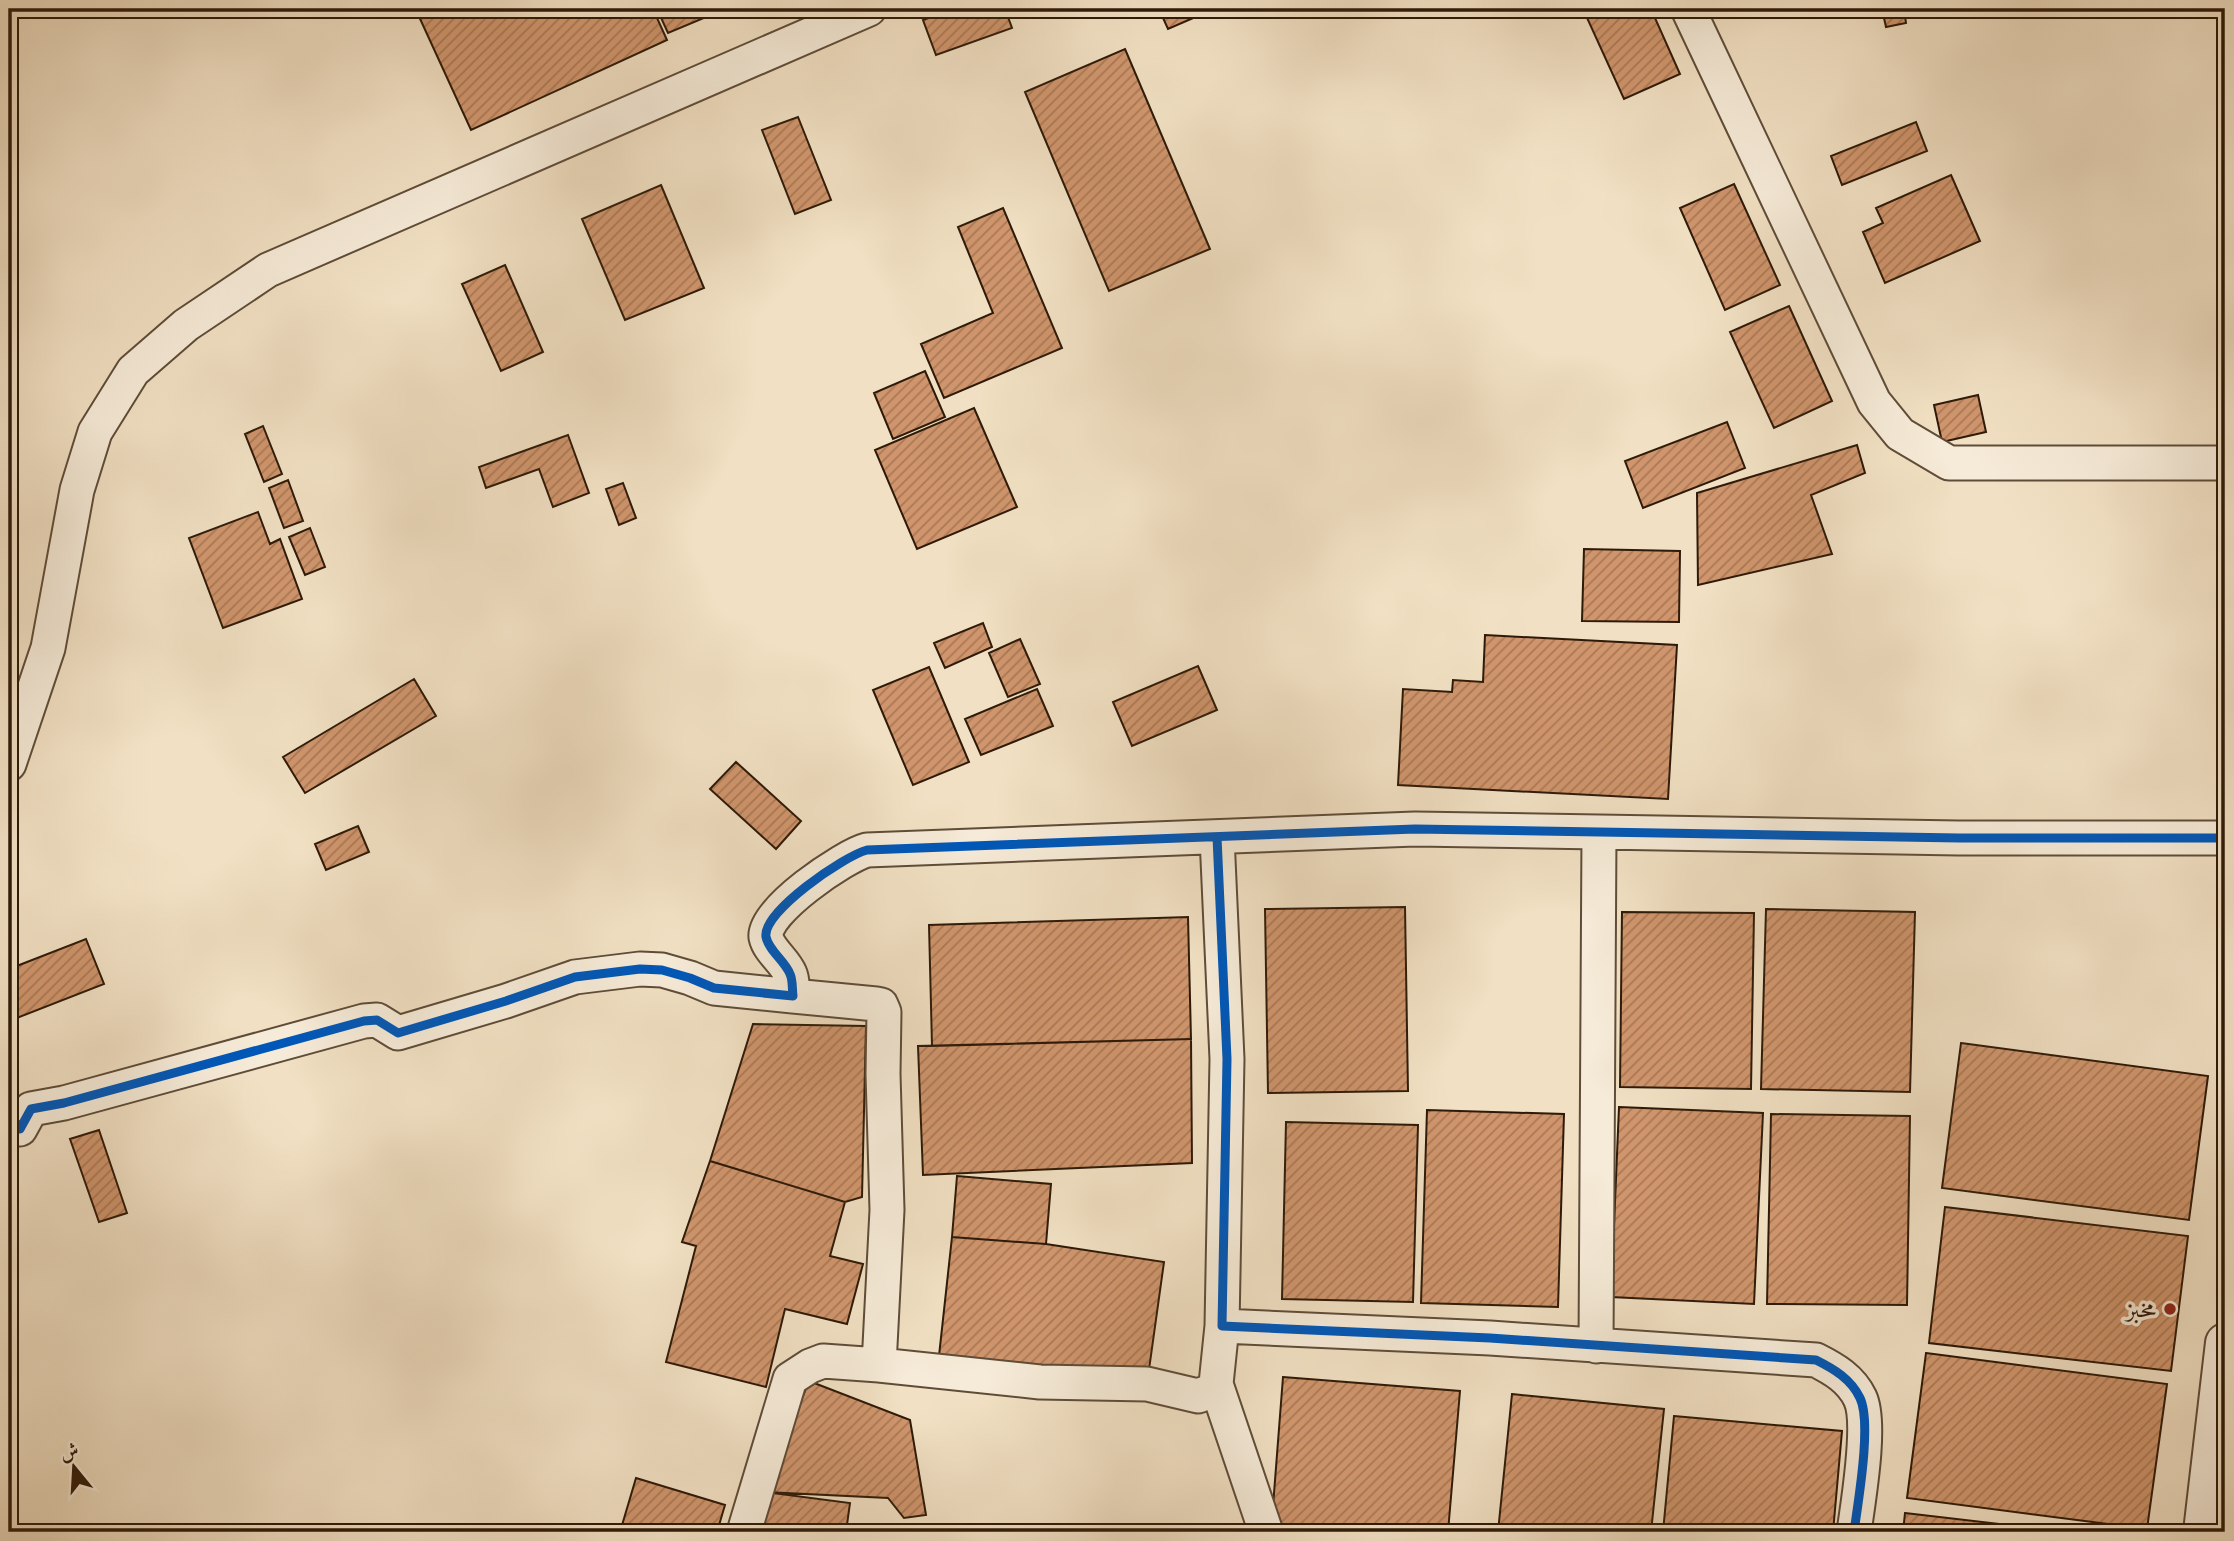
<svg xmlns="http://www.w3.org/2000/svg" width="2234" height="1541" font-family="'IM FELL Great Primer',Amiri,serif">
<defs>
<pattern id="building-hatch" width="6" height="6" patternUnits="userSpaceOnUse" patternTransform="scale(1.75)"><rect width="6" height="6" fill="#d0956c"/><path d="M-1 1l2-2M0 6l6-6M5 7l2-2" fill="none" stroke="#a97957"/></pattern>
</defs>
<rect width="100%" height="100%" fill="#f1e0c3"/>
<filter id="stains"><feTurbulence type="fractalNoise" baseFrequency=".00286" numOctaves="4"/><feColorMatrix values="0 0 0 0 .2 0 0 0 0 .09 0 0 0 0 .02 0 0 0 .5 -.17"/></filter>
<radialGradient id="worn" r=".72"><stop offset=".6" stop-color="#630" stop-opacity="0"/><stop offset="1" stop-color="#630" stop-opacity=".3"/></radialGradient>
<path fill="url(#building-hatch)" stroke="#2e1a09" stroke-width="2" d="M 419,9 L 653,9 L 667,40 L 471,130 L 416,10 Z
M 657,9 L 708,9 L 711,15 L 668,33 Z
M 953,9 L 1005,9 L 1012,28 L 936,55 L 923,20 Z
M 1159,9 L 1214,9 L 1168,29 Z
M 1583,9 L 1651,9 L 1680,74 L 1624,99 Z
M 1882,9 L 1904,9 L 1906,23 L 1886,27 Z
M 1125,49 L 1210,249 L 1109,291 L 1025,92 Z
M 798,117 L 831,200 L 795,214 L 762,130 Z
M 1916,122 L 1927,151 L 1842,185 L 1831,156 Z
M 1951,175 L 1980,241 L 1885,283 L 1863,232 L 1883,223 L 1876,208 Z
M 1734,184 L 1780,285 L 1725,310 L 1680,208 Z
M 661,185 L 704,288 L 625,320 L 582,219 Z
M 1003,208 L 1062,348 L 944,398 L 921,344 L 993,313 L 958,227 Z
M 505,265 L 543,352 L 501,371 L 462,284 Z
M 1789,306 L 1832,401 L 1774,428 L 1730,332 Z
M 925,371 L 945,417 L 893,439 L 874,393 Z
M 1978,395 L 1986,432 L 1942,442 L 1934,405 Z
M 974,408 L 1017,507 L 917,549 L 875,450 Z
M 1727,422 L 1745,468 L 1643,508 L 1625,461 Z
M 263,426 L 282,474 L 264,482 L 245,434 Z
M 568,435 L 589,493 L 553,507 L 539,469 L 486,488 L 479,467 Z
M 1857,445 L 1865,473 L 1811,495 L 1832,554 L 1698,585 L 1697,493 Z
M 288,480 L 303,521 L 284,528 L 269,488 Z
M 623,483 L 636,518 L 619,525 L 606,489 Z
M 258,512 L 270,544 L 280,539 L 302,599 L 223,628 L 189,538 Z
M 310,528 L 325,567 L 305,575 L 289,537 Z
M 1584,549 L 1680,551 L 1679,622 L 1582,621 Z
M 983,623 L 992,647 L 945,668 L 934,643 Z
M 1485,635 L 1677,645 L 1668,799 L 1398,785 L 1403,689 L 1452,692 L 1453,680 L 1483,682 Z
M 1020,639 L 1040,684 L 1008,697 L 989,653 Z
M 1198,666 L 1217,710 L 1132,746 L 1113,702 Z
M 929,667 L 969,762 L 913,785 L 873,690 Z
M 414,679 L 436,716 L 305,793 L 283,757 Z
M 1037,689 L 1053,726 L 981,755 L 965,719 Z
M 736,762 L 801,821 L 776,849 L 710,789 Z
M 358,826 L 369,852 L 326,870 L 315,844 Z
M 1405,907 L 1408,1091 L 1268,1093 L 1265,909 Z
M 1766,909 L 1915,912 L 1910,1092 L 1761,1089 Z
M 1622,912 L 1754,913 L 1751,1089 L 1620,1087 Z
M 1188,917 L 1191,1039 L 932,1046 L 929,925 Z
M 86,939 L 104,984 L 9,1021 L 9,969 Z
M 753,1024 L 866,1026 L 862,1197 L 845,1202 L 710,1161 Z
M 1191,1039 L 1192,1163 L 923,1175 L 918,1046 Z
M 1961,1043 L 2208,1076 L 2189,1220 L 1942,1188 Z
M 1619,1107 L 1763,1113 L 1754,1304 L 1611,1297 Z
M 1427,1110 L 1564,1114 L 1558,1307 L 1421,1303 Z
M 1771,1114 L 1910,1116 L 1907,1305 L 1767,1304 Z
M 1286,1122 L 1418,1125 L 1413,1302 L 1282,1299 Z
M 99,1130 L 127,1213 L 99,1222 L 70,1139 Z
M 710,1161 L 845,1202 L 830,1256 L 863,1264 L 847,1324 L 785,1309 L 766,1387 L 666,1362 L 696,1246 L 682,1242 Z
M 957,1176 L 1051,1184 L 1046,1244 L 952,1237 Z
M 1945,1207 L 2188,1236 L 2171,1371 L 1929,1343 Z
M 952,1237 L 1046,1244 L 1164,1262 L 1147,1384 L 939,1356 Z
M 1926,1353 L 2167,1384 L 2147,1529 L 1907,1498 Z
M 1283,1377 L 1460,1391 L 1448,1532 L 1271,1532 Z
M 809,1381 L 910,1420 L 926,1515 L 904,1518 L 888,1498 L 765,1492 Z
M 1512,1394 L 1664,1409 L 1651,1532 L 1498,1532 Z
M 1674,1416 L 1842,1431 L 1833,1532 L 1663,1532 Z
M 636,1478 L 725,1505 L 717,1532 L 620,1532 Z
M 765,1492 L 850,1503 L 846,1532 L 760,1532 Z
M 1905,1513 L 2068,1532 L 1903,1532 Z"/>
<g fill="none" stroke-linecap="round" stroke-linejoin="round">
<g stroke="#5f4c38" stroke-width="37">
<path id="minor" d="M 1688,9 L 1874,402 L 1900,434 L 1949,463 L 2225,463
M 9,764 L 48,648 L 77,490 L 95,432 L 133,371 L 186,325 L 268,270 L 869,9
M 1217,837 L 1227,1059 L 1222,1326 L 1490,1338 L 1816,1360 C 1834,1369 1851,1379 1860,1398 C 1872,1423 1858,1502 1854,1532
M 793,996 L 876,1004 L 881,1005 L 884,1012 L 883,1074 L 887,1210 L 879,1365
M 9,1113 L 20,1129 L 31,1109 L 64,1103 L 364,1021 L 377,1020 L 398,1033 L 506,1001 L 575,977 L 640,969 L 662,970 L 690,978 L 714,988 L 793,996 C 792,989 793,980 790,974 C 785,961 769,951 766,937 C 762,912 844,856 867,850 L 1415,829 L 1959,838 L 2225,838
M 1596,1346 L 1599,832
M 1216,1384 L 1266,1532
M 744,1532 L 790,1379 L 810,1366 L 823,1361 L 879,1365 L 1040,1382 L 1147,1384 L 1198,1396 L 1211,1391 L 1216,1384 L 1222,1326"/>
</g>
<g stroke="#5f4c38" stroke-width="42">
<path id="tertiary" d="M 2203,1532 L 2225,1343"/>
</g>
<use href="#minor" stroke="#f6ebd8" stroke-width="33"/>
<use href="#tertiary" stroke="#f6ebd8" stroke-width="38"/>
<g stroke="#f6ebd8" stroke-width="13">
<path id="cycleway" d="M 1217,837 L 1227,1059 L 1222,1326 L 1490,1338 L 1816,1360 C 1834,1369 1851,1379 1860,1398 C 1872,1423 1858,1502 1854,1532
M 9,1113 L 20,1129 L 31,1109 L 64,1103 L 364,1021 L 377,1020 L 398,1033 L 506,1001 L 575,977 L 640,969 L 662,970 L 690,978 L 714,988 L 793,996 C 792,989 793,980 790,974 C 785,961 769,951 766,937 C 762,912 844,856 867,850 L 1415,829 L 1959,838 L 2225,838"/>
</g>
<use href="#cycleway" stroke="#0057b8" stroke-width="9"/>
</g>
<circle fill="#8f2418" stroke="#f6ebd8" stroke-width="2.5" cx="2170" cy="1309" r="7"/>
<g text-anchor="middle" stroke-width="7" stroke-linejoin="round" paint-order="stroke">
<g font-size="24" fill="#2e1a09" stroke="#f6ebd8" text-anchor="end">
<text x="2156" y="1317">مخبز</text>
</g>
</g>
<rect width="2234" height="1541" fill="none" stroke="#f1e0c3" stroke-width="35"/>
<rect x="10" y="10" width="2213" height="1520" fill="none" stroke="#2e1a09" stroke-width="3.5"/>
<rect x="18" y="18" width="2199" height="1506" fill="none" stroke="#2e1a09" stroke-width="2"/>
<g transform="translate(74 1467) rotate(342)" stroke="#f6ebd8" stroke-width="5" paint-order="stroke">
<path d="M0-5L12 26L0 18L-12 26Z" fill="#2e1a09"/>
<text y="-10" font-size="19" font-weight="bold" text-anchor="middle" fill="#2e1a09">ش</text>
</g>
<rect width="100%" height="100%" filter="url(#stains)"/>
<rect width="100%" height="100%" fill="url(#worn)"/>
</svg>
